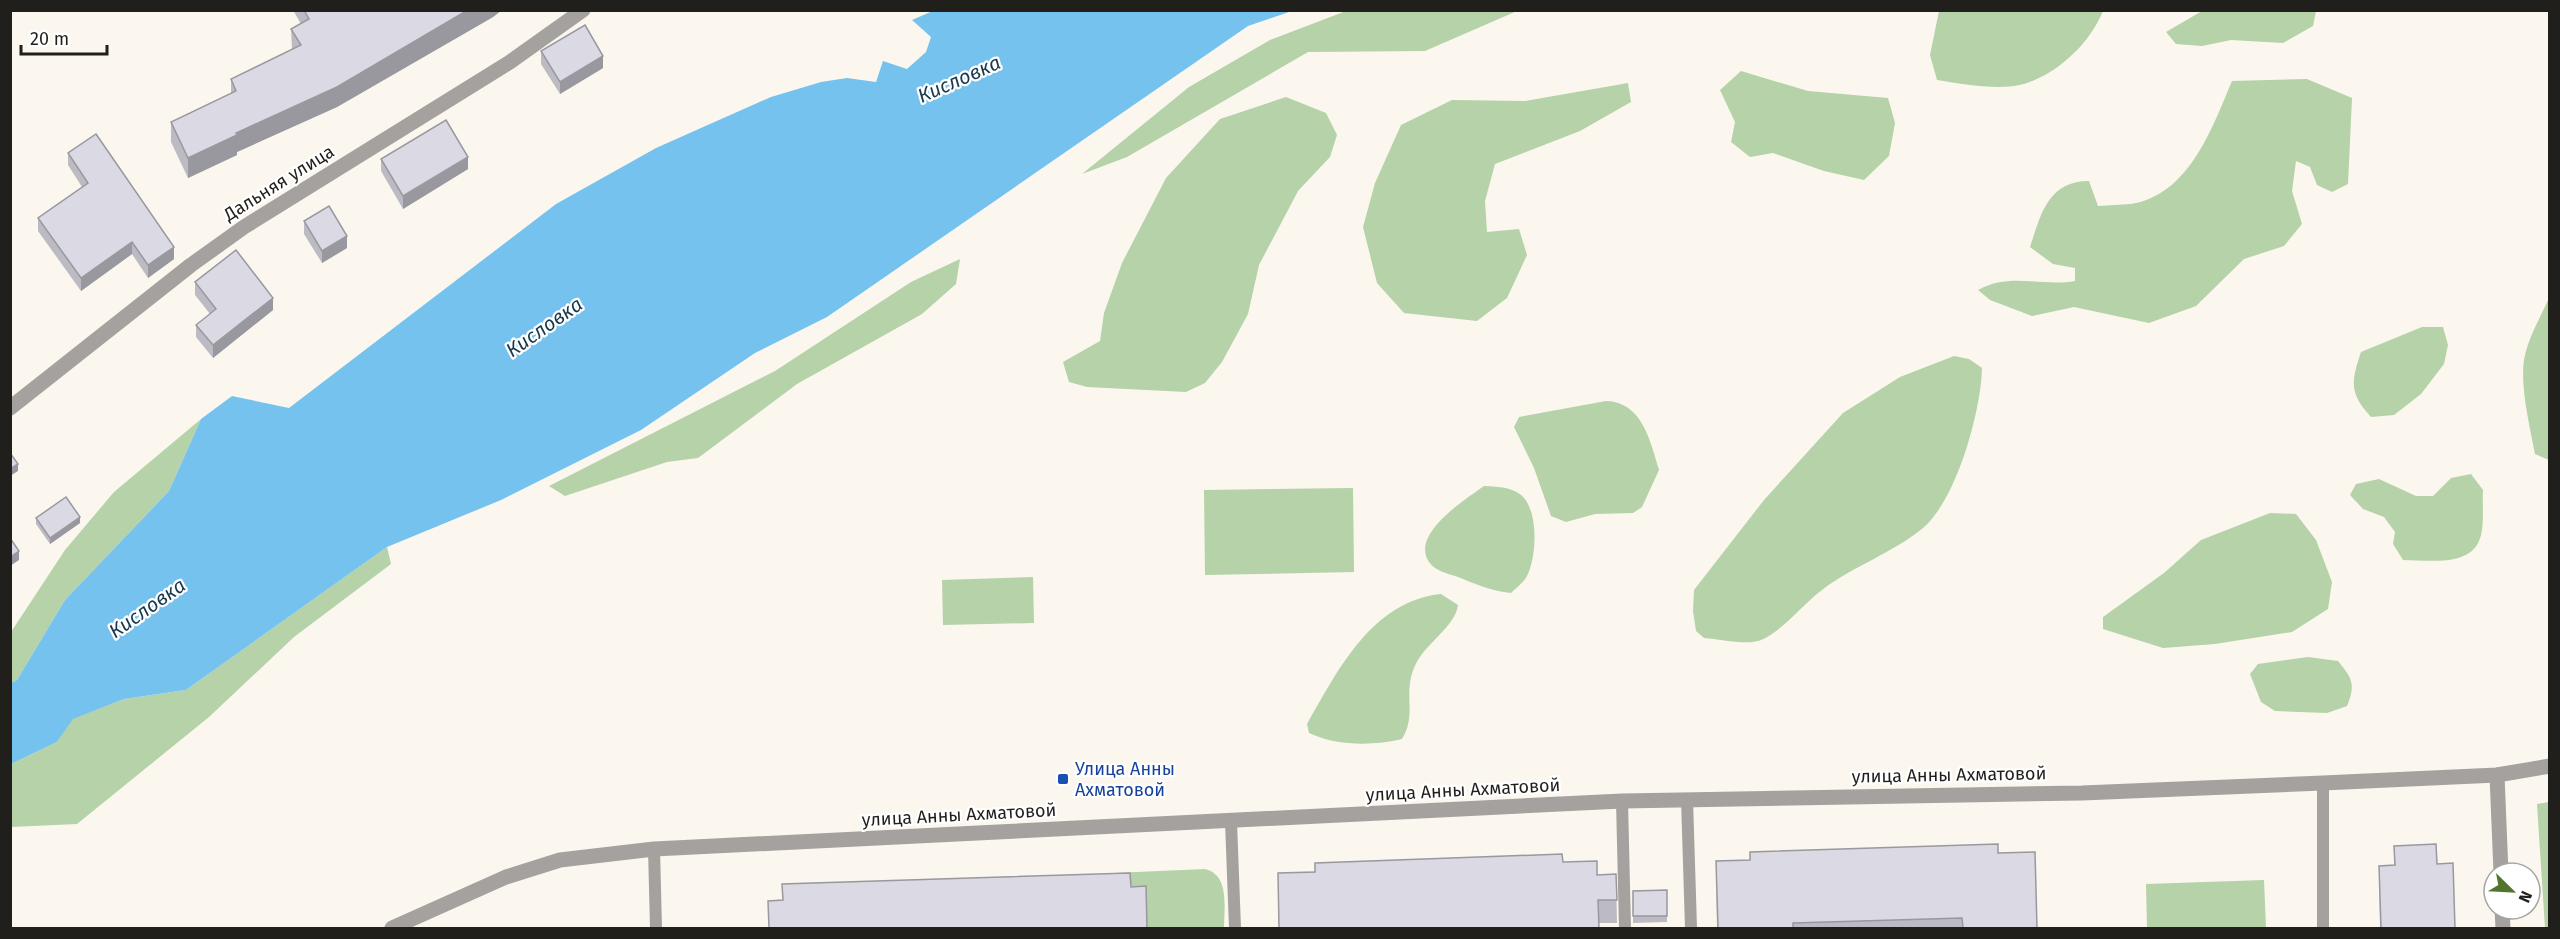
<svg xmlns="http://www.w3.org/2000/svg" width="2560" height="939" font-family="'Fira Sans',sans-serif">
<rect width="100%" height="100%" fill="#fbf7ee"/>
<path fill="#b5d2a8" d="M 1346,11 L 1517,11 L 1425,51 L 1308,52 L 1127,157 L 1082,174 L 1189,87 L 1270,40 Z
M 1939,11 L 1939,10 L 2103,11 C 2090,43 2059,73 2024,84 C 2000,91 1962,84 1937,80 L 1930,55 Z
M 2202,11 L 2202,10 L 2316,11 L 2313,26 L 2283,43 L 2231,40 L 2202,46 L 2176,44 L 2166,32 Z
M 1741,71 L 1808,91 L 1888,98 L 1895,123 L 1889,156 L 1864,180 L 1824,171 L 1773,153 L 1750,157 L 1731,142 L 1735,122 L 1720,90 Z
M 2307,79 L 2352,98 L 2348,184 L 2332,192 L 2317,185 L 2310,167 L 2296,161 L 2292,191 L 2302,224 L 2284,246 L 2244,259 L 2196,306 L 2149,323 L 2074,307 L 2032,316 L 1990,300 L 1978,290 C 2010,272 2042,287 2075,281 L 2075,268 L 2053,264 L 2030,247 C 2041,214 2048,181 2089,181 L 2098,206 C 2109,205 2120,205 2131,204 C 2189,195 2212,128 2232,81 Z
M 1628,83 L 1631,102 L 1580,131 L 1495,164 L 1485,201 L 1487,232 L 1519,229 L 1527,255 L 1507,298 L 1477,321 L 1404,313 L 1377,283 L 1363,227 L 1375,183 L 1401,125 L 1452,100 L 1525,101 Z
M 1286,97 L 1326,113 L 1337,135 L 1330,157 L 1298,191 L 1259,265 L 1248,314 L 1222,362 L 1205,383 L 1186,392 L 1087,387 L 1069,382 L 1063,362 L 1100,341 L 1104,313 L 1122,263 L 1166,178 L 1220,119 Z
M 960,259 L 956,284 L 922,314 L 797,384 L 698,458 L 667,462 L 565,496 L 549,486 L 775,371 L 911,282 Z
M 2549,298 L 2550,460 L 2549,460 L 2535,454 C 2530,427 2520,387 2524,360 C 2528,338 2540,318 2549,298 Z
M 2422,327 L 2443,327 L 2448,345 L 2444,364 L 2421,394 L 2394,415 L 2371,417 C 2349,393 2351,382 2361,352 Z
M 1954,356 L 1969,359 L 1982,368 C 1981,411 1957,499 1923,528 C 1893,553 1853,566 1822,590 C 1804,603 1779,635 1758,641 C 1743,645 1720,639 1704,638 L 1696,631 L 1693,611 L 1694,590 L 1764,500 L 1843,413 L 1900,377 Z
M 1606,401 C 1642,402 1650,440 1659,470 L 1642,507 L 1633,513 L 1595,514 L 1566,522 L 1551,516 L 1534,468 L 1514,427 L 1519,417 Z
M 201,419 L 169,491 L 65,600 L 17,680 L 11,683 L 11,632 L 65,550 L 114,492 Z
M 2471,474 L 2483,490 C 2482,505 2485,528 2479,541 C 2468,567 2427,560 2403,560 L 2393,544 L 2395,532 L 2384,517 L 2363,509 L 2350,495 L 2356,484 L 2379,479 L 2416,496 L 2433,496 L 2451,478 Z
M 1484,486 C 1496,487 1510,486 1521,495 C 1539,510 1537,556 1527,576 C 1524,582 1516,588 1511,593 C 1492,591 1475,584 1458,577 C 1449,574 1435,571 1429,562 C 1410,534 1466,499 1484,486 Z
M 1353,488 L 1354,572 L 1205,575 L 1204,490 Z
M 2270,513 L 2296,514 L 2316,540 L 2332,582 L 2328,609 L 2292,632 L 2215,644 L 2163,648 L 2103,629 L 2103,617 L 2164,573 L 2201,540 Z
M 387,547 L 391,564 L 294,637 L 209,717 L 77,824 L 11,827 L 11,764 L 57,742 L 72,719 L 124,699 L 186,690 Z
M 1033,577 L 1034,623 L 943,625 L 942,580 Z
M 1441,594 L 1458,605 C 1455,628 1424,643 1414,668 C 1403,695 1417,715 1402,739 C 1373,746 1336,746 1309,733 L 1307,724 C 1338,670 1372,601 1441,594 Z
M 2308,657 L 2338,661 C 2352,678 2356,684 2347,706 L 2327,713 L 2275,711 L 2261,702 L 2250,674 L 2258,664 Z
M 2549,802 L 2550,928 L 2545,928 L 2537,804 Z
M 1205,869 C 1230,875 1224,908 1224,928 L 1146,928 L 1115,896 L 1114,873 Z
M 2264,880 L 2266,928 L 2147,928 L 2146,884 Z"/>
<path fill="#76c2ee" d="M 935,10 L 1292,11 L 1248,26 L 827,317 L 755,353 L 641,430 L 501,500 L 387,547 L 186,690 L 124,699 L 73,719 L 57,742 L 11,764 L 11,683 L 17,680 L 65,600 L 169,491 L 201,419 L 232,396 L 289,408 L 556,204 L 656,148 L 771,97 L 821,82 L 847,78 L 876,82 L 883,61 L 907,69 L 926,52 L 931,37 L 912,20 Z"/>
<g fill="none" stroke-linecap="round" stroke-linejoin="round">
<path stroke="#a5a19e" stroke-width="12" d="M 2323,783 L 2323,928
M 1687,799 L 1691,928
M 1622,801 L 1625,928
M 1231,822 L 1235,928
M 654,849 L 656,928"/>
<path stroke="#a5a19e" stroke-width="15" d="M 10,408 L 191,265 L 244,227 L 510,62 L 583,10
M 392,928 L 506,877 L 560,860 L 654,849 L 1622,801 L 2082,793 L 2323,783 L 2497,775 L 2550,766"/>
<path stroke="#a5a19e" stroke-width="15" d="M 2497,775 L 2501,873
M 2502,909 L 2503,928"/>
</g>
<path fill="#bcbbc3" d="M 293,10 L 502,10 L 493,17 L 337,107 L 237,152 L 237,155 L 188,178 L 171,142 L 171,122 L 231,94 L 231,79 L 292,50 L 291,29 L 301,24 Z
M 541,51 L 603,68 L 560,94 L 541,64 Z
M 68,153 L 174,259 L 148,278 L 132,254 L 81,291 L 38,231 L 38,218 L 82,187 L 68,165 Z
M 381,159 L 468,169 L 403,209 L 381,171 Z
M 304,221 L 347,248 L 322,263 L 304,234 Z
M 195,282 L 273,310 L 213,358 L 196,337 L 196,325 L 210,314 L 195,295 Z
M 36,518 L 80,523 L 50,544 L 36,524 Z
M 2394,846 L 2437,864 L 2455,928 L 2380,928 L 2379,866 L 2394,865 Z
M 1998,853 L 2037,928 L 1717,928 L 1716,861 Z
M 1563,862 L 1597,875 L 1616,874 L 1617,923 L 1599,923 L 1599,928 L 1279,928 L 1278,873 Z
M 1667,890 L 1667,922 L 1633,923 L 1633,891 Z"/>
<path fill="#99989f" d="M 468,10 L 502,10 L 493,17 L 337,107 L 237,152 L 237,155 L 188,178 L 188,158 Z
M 603,56 L 603,68 L 560,94 L 560,82 Z
M 468,157 L 468,169 L 403,209 L 403,196 Z
M 347,236 L 347,248 L 322,263 L 322,251 Z
M 132,242 L 132,254 L 81,291 L 81,278 Z
M 174,247 L 174,259 L 148,278 L 148,265 Z
M 273,298 L 273,310 L 213,358 L 213,345 Z
M 18,464 L 18,471 L 10,476 L 10,469 Z
M 80,517 L 80,523 L 50,544 L 50,538 Z
M 19,551 L 19,560 L 10,566 L 10,557 Z"/>
<path fill="#dbd9e3" stroke="#99989f" stroke-width="1.5" d="M 304,10 L 468,10 L 337,87 L 236,133 L 237,135 L 188,158 L 171,122 L 236,91 L 231,79 L 301,45 L 291,29 L 309,19 Z
M 585,25 L 603,56 L 560,82 L 541,51 Z
M 446,120 L 468,157 L 403,196 L 381,159 Z
M 96,134 L 174,247 L 148,265 L 132,242 L 81,278 L 38,218 L 88,183 L 68,153 Z
M 329,206 L 347,236 L 322,251 L 304,221 Z
M 236,250 L 273,298 L 213,345 L 196,325 L 216,309 L 195,282 Z
M 10,453 L 18,464 L 10,469 Z
M 66,497 L 80,517 L 50,538 L 36,518 Z
M 10,538 L 19,551 L 10,557 Z
M 1998,844 L 1998,853 L 2035,852 L 2037,928 L 1963,928 L 1962,918 L 1793,923 L 1793,928 L 1718,928 L 1716,861 L 1750,860 L 1750,852 Z
M 2436,844 L 2437,864 L 2453,863 L 2455,928 L 2381,928 L 2379,866 L 2395,865 L 2394,846 Z
M 1562,854 L 1563,862 L 1597,861 L 1597,875 L 1616,874 L 1617,900 L 1598,900 L 1599,928 L 1279,928 L 1278,873 L 1315,872 L 1315,863 Z
M 1130,873 L 1131,887 L 1146,886 L 1147,928 L 769,928 L 768,901 L 783,900 L 782,884 Z
M 1667,890 L 1667,916 L 1633,916 L 1633,891 Z"/>
<rect fill="#1a4fb4" stroke="#fff" stroke-width="2" x="1057" y="773" width="12" height="12" rx="3"/>
<g text-anchor="middle" stroke-width="4.5" stroke-linejoin="round" paint-order="stroke">
<g font-size="18" fill="#201f1c" stroke="#fff">
<text transform="translate(279 183) rotate(-32)" y="6">Дальняя улица</text>
<text transform="translate(1949 775) rotate(-1)" y="6">улица Анны Ахматовой</text>
<text transform="translate(1463 790) rotate(-3)" y="6">улица Анны Ахматовой</text>
<text transform="translate(959 815) rotate(-3)" y="6">улица Анны Ахматовой</text>
</g>
<g font-size="18" fill="#164399" stroke="#fff" text-anchor="start">
<text x="1075" y="775">Улица Анны<tspan x="1075" dy="21">Ахматовой</tspan></text>
</g>
<g font-size="20" font-style="italic" fill="#17394b" stroke="#fff">
<text transform="translate(959 79) rotate(-24)" y="7">Кисловка</text>
<text transform="translate(544 327) rotate(-35)" y="7">Кисловка</text>
<text transform="translate(147 608) rotate(-35)" y="7">Кисловка</text>
</g>
</g>
<rect width="2560" height="939" fill="none" stroke="#201f1c" stroke-width="24"/>
<g transform="translate(2512 891) rotate(114)"><circle r="28" fill="#ffffff" stroke="#a6a5a4" stroke-width="1.5"/>
<path d="M0-4.5L10 22L0 15L-10 22Z" fill="#52752d"/>
<text y="-9" font-size="16" font-weight="bold" text-anchor="middle" fill="#201f1c">N</text>
</g>
<path d="M21 45v9h86v-9" fill="none" stroke="#201f1c" stroke-width="3"/>
<text x="30" y="45" font-size="18" fill="#201f1c" stroke="#ffffff" stroke-width="4.5" paint-order="stroke">20 m</text>
</svg>
